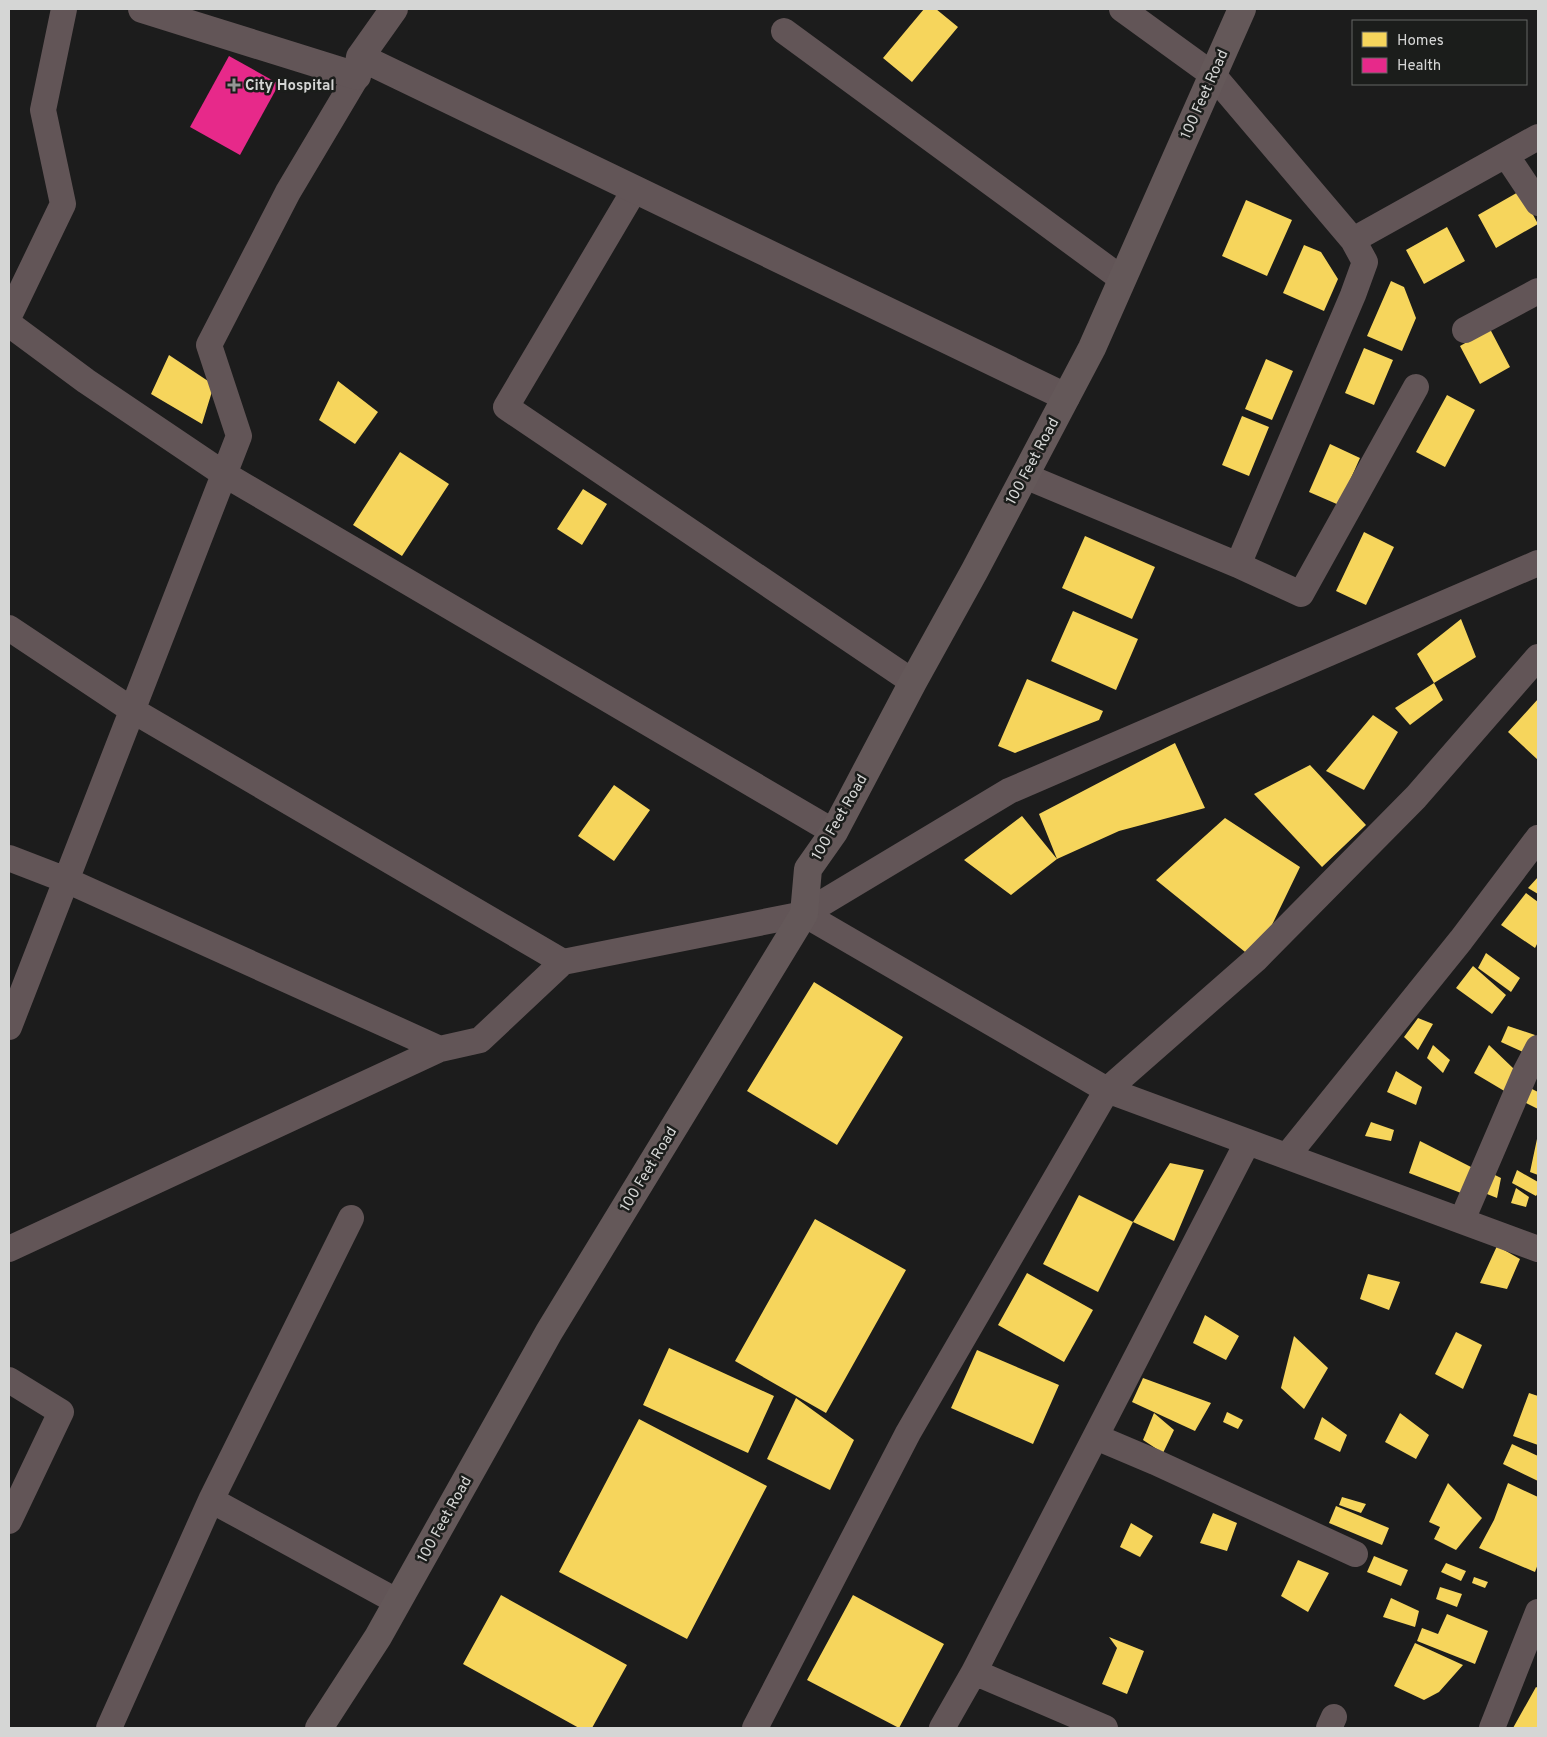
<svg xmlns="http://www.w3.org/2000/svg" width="1547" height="1737" font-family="Overpass,sans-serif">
<rect width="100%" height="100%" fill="#1c1c1c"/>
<path fill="#f6d55c" d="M 924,9 L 936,9 L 958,27 L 912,82 L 883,58 Z
M 1520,191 L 1538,224 L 1496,248 L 1478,215 Z
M 1246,200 L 1292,220 L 1267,276 L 1222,256 Z
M 1447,227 L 1465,261 L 1424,284 L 1406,250 Z
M 1304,245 L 1321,252 L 1338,279 L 1324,311 L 1283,293 Z
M 1391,281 L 1404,287 L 1416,318 L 1402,351 L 1367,336 Z
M 1490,329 L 1510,367 L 1480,384 L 1460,346 Z
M 1364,348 L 1393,360 L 1374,405 L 1345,393 Z
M 169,355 L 214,385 L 202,424 L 151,394 Z
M 1266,359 L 1293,371 L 1272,420 L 1245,409 Z
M 338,381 L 378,412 L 355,444 L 319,420 Z
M 1447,395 L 1475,410 L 1445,467 L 1416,452 Z
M 1242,416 L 1269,427 L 1249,476 L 1222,465 Z
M 1330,444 L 1360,458 L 1339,505 L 1309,492 Z
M 400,452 L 449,484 L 402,556 L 353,525 Z
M 583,489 L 607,504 L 582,545 L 557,529 Z
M 1364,532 L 1394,547 L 1366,605 L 1336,591 Z
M 1085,536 L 1155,567 L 1132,619 L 1062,588 Z
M 1073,611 L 1138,639 L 1116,690 L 1051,661 Z
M 1461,619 L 1476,657 L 1434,683 L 1443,700 L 1410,725 L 1395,708 L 1434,683 L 1417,654 Z
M 1027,679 L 1103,711 L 1099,720 L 1015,753 L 998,746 Z
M 1538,699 L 1538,760 L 1508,732 Z
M 1373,715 L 1398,732 L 1364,790 L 1326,771 Z
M 1175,743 L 1205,808 L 1119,831 L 1057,859 L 1039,814 Z
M 1310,765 L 1366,825 L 1322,867 L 1254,794 Z
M 614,785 L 650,810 L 614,861 L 578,836 Z
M 1022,816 L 1057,859 L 1011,895 L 964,860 Z
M 1225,818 L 1300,867 L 1255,960 L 1156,880 Z
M 1538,877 L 1538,894 L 1528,888 Z
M 1526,893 L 1538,902 L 1538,942 L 1535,948 L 1501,925 Z
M 1486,953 L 1520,978 L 1511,992 L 1478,968 Z
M 1473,966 L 1506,995 L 1492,1014 L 1456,988 Z
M 814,982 L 903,1037 L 837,1145 L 747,1091 Z
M 1418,1018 L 1433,1024 L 1418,1050 L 1404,1037 Z
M 1508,1026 L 1535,1035 L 1523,1052 L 1501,1042 Z
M 1433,1045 L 1450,1060 L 1443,1073 L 1427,1058 Z
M 1489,1045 L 1514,1069 L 1506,1092 L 1474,1073 Z
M 1396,1071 L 1422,1087 L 1416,1105 L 1387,1092 Z
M 1530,1088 L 1538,1092 L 1538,1109 L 1524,1102 Z
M 1371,1122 L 1394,1130 L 1391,1141 L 1365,1136 Z
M 1537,1139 L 1538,1139 L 1538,1175 L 1530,1172 Z
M 1420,1141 L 1473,1168 L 1461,1193 L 1409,1173 Z
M 1170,1163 L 1204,1170 L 1174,1241 L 1133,1222 Z
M 1517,1170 L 1538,1182 L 1538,1193 L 1536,1196 L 1512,1183 Z
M 1489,1172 L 1501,1178 L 1497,1198 L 1482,1192 Z
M 1516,1188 L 1529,1197 L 1526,1207 L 1511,1203 Z
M 1079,1195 L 1133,1222 L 1098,1292 L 1043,1264 Z
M 815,1219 L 906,1270 L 826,1413 L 735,1361 Z
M 1497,1246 L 1520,1259 L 1507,1289 L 1480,1283 Z
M 1027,1273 L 1093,1310 L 1064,1362 L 998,1325 Z
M 1368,1274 L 1400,1282 L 1389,1310 L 1360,1299 Z
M 1205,1315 L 1239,1336 L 1226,1360 L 1193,1343 Z
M 1456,1332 L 1482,1345 L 1463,1389 L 1435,1374 Z
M 1294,1336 L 1328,1368 L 1304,1409 L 1281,1388 Z
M 669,1348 L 774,1396 L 748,1453 L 643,1405 Z
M 977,1350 L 1059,1385 L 1033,1444 L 951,1408 Z
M 1143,1378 L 1211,1403 L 1195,1431 L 1132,1402 Z
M 1529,1393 L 1538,1396 L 1538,1445 L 1513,1436 Z
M 796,1398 L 854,1440 L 830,1490 L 767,1459 Z
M 1227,1412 L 1243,1420 L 1238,1429 L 1223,1422 Z
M 1154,1413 L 1174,1430 L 1163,1453 L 1143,1440 Z
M 1400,1413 L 1429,1435 L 1416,1459 L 1385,1442 Z
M 1322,1417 L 1347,1435 L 1340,1452 L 1314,1439 Z
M 639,1419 L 767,1486 L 687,1639 L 559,1572 Z
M 1512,1444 L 1538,1456 L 1538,1481 L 1503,1464 Z
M 1448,1483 L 1482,1518 L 1456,1550 L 1434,1539 L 1440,1527 L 1429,1522 Z
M 1508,1483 L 1538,1497 L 1538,1564 L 1535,1572 L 1479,1548 L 1494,1520 Z
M 1342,1497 L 1366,1504 L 1361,1513 L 1339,1505 Z
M 1336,1506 L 1389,1528 L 1382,1545 L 1329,1523 Z
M 1213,1513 L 1237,1523 L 1227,1551 L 1200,1543 Z
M 1131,1523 L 1153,1536 L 1140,1557 L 1120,1547 Z
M 1374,1556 L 1408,1570 L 1401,1586 L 1367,1572 Z
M 1298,1560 L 1329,1573 L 1308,1612 L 1281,1596 Z
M 1446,1563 L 1466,1571 L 1461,1581 L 1441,1572 Z
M 1474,1577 L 1488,1582 L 1485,1588 L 1472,1583 Z
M 1440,1587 L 1462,1594 L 1457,1607 L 1436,1599 Z
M 501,1595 L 627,1665 L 592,1728 L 579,1728 L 463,1664 Z
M 853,1595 L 944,1644 L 899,1728 L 807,1680 Z
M 1391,1598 L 1419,1611 L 1415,1627 L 1383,1617 Z
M 1447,1614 L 1488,1631 L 1475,1664 L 1417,1641 L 1422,1628 L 1438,1634 Z
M 1109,1637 L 1144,1651 L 1127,1694 L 1102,1684 L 1117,1648 Z
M 1415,1643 L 1463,1665 L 1439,1692 L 1424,1700 L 1394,1686 Z
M 1536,1687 L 1538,1688 L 1538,1728 L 1513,1728 Z"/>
<path fill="#e7298a" d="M 229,56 L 279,84 L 240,155 L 190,127 Z"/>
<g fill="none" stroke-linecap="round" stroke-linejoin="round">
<path stroke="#625557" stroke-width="26" d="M 1122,9 L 1213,75 L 1353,240 L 1538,137
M 784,31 L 1122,279
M 1506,155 L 1538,203
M 635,189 L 506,407 L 913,682
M 9,316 L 63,204 L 43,110 L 64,9
M 9,324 L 86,381 L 224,474 L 834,832
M 1465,330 L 1538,291
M 1025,476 L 1238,565 L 1353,295 L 1365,262 L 1353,240
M 1238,565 L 1301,594 L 1416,387
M 9,628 L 132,710 L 563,962
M 9,858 L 66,880 L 440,1049
M 804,914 L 1107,1090 L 1538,1249
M 9,1027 L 239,436 L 209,345 L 288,192 L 357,76
M 1287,1156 L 1461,940 L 1538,838
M 1462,1220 L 1526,1071 L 1538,1048
M 9,1249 L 440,1049 L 480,1040 L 563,962 L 804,914 L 1009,791 L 1538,563
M 9,1380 L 61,1412 L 9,1521
M 1096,1437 L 1155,1462 L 1355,1554
M 211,1500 L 398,1602
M 974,1672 L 1105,1728
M 109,1728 L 211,1500 L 351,1218
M 755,1728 L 908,1433 L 1107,1090 L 1255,960 L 1416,797 L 1538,657
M 942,1728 L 974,1672 L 1247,1143
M 1329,1728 L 1334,1717
M 1492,1728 L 1538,1612"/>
<path stroke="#625557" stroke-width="28" d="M 142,9 L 357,76 L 360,57 L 394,9
M 360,57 L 1066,397"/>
<path stroke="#645859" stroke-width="28" d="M 319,1728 L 378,1637 L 549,1332 L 804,914 L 808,869 L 834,832 L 913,682 L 975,570 L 1092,348 L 1242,9"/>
</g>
<path fill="#949594" stroke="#1b1d1b" stroke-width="2" d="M231.5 77.5h5v5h5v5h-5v5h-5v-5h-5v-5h5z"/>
<g text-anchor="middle" stroke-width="5" stroke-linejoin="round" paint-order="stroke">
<g font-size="15" font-weight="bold" fill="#d5d6d5" stroke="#1b1d1b" text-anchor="start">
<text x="245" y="90">City Hospital</text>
</g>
<g font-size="15" fill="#d5d6d5" stroke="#1b1d1b">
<text transform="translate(1204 94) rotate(-66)" y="5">100 Feet Road</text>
<text transform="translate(1032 461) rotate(-62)" y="5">100 Feet Road</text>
<text transform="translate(839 817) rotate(-60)" y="5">100 Feet Road</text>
<text transform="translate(648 1169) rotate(-59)" y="5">100 Feet Road</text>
<text transform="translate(444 1519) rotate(-61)" y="5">100 Feet Road</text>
</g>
</g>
<rect width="1547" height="1737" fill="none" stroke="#d5d6d5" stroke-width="20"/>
<rect x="1352" y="20" width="175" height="65" fill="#1b1d1b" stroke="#656765"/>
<rect x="1362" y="32" width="25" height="15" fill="#f6d55c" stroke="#656765"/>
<text x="1397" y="45" font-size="15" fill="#d5d6d5">Homes</text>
<rect x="1362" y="58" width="25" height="15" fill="#e7298a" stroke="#656765"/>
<text x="1397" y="70" font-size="15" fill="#d5d6d5">Health</text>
</svg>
